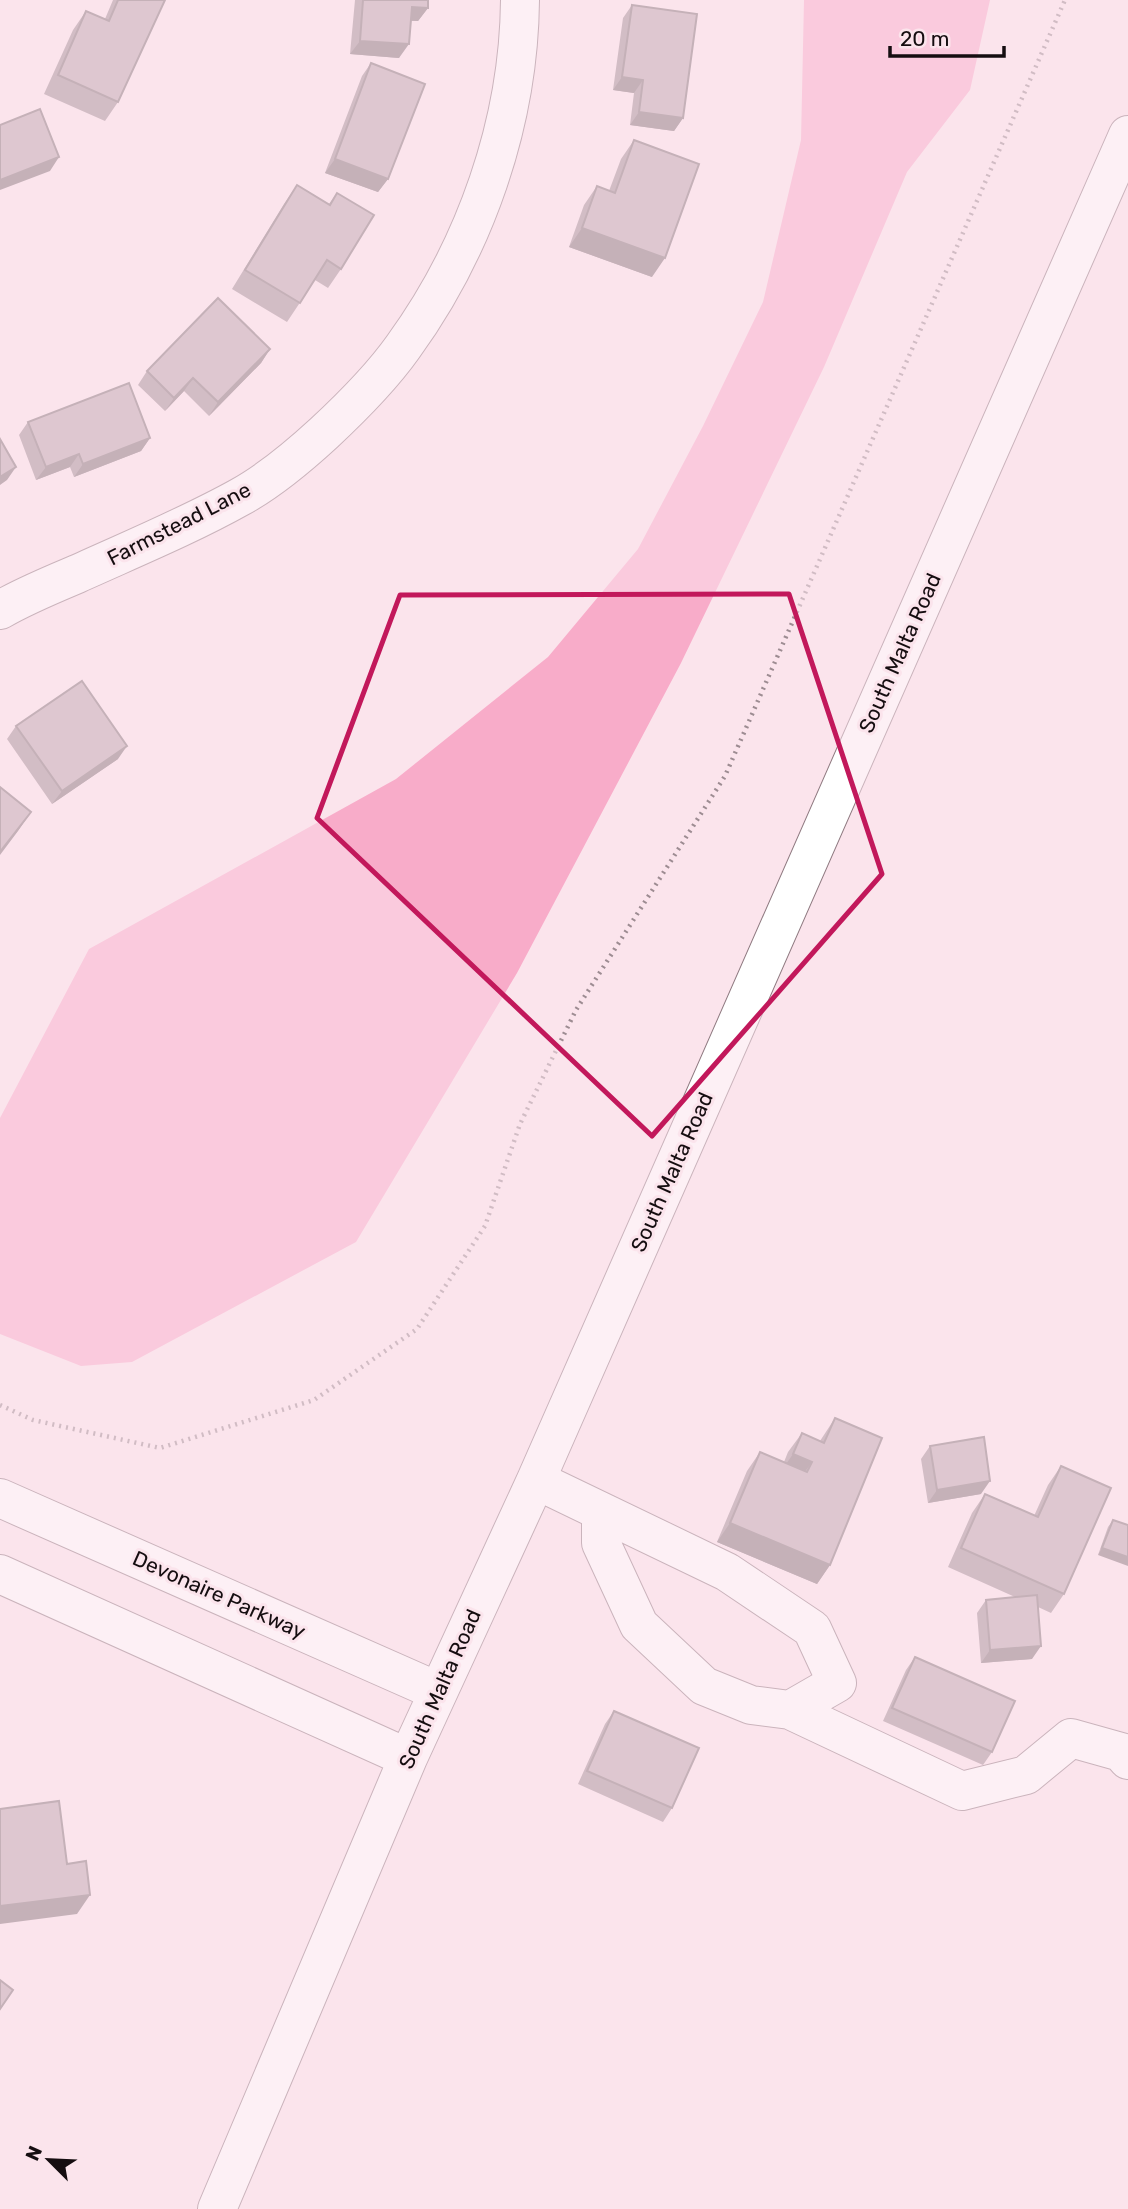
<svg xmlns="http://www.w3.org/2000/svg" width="1128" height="2209" font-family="Rubik,sans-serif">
<rect width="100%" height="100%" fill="#fbe4ec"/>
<path fill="#f8acc9" d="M 804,0 L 990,0 L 970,90 L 907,172 L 824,367 L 681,663 L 517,973 L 356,1242 L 132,1362 L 81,1366 L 0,1334 L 0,1118 L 89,949 L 396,779 L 548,657 L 638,549 L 703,426 L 763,302 L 801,140 Z"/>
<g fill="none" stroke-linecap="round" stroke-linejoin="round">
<g stroke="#8f7a81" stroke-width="40">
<path id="minor" d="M 0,610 C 24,596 51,585 77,574 C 132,549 188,526 240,497 C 271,480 299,456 324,433 C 353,406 381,378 403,347 C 475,248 519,123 520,0
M 536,1480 L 727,1572 L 812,1629 L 837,1683 L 790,1710 L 751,1705 L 704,1686 L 639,1625 L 601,1543 L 601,1512
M 0,1498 L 437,1691
M 0,1574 L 408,1758
M 790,1710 L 962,1791 L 1026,1775 L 1071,1738 L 1121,1752 L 1128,1760
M 217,2209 L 408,1758 L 536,1480 L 1128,135"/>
</g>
<path stroke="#9d8c92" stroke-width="4.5" stroke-dasharray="2 5" stroke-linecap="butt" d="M 0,1405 L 33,1420 L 160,1448 L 314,1400 L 417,1329 L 485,1226 L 520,1124 L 576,1010 L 725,776 L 1065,0"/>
<use href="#minor" stroke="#fff" stroke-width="38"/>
</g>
<path fill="#a18e95" d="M 113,0 L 165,0 L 118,102 L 105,121 L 44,94 L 73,30 L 86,11 L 105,19 Z
M 355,0 L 428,0 L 428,8 L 418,21 L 410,21 L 399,58 L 350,54 Z
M 632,5 L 683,118 L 674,131 L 630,125 L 634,93 L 613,90 L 623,18 Z
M 371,63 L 388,179 L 378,192 L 325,173 L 362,76 Z
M 634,140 L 652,277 L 569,247 L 584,205 L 597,186 L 609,191 L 621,159 Z
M 297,185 L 329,204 L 337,193 L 341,269 L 328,288 L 315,280 L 287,322 L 232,289 L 284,204 Z
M 270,349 L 261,363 L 209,416 L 184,391 L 165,411 L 138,385 L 147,371 Z
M 28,422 L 150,438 L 141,451 L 74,477 L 70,467 L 36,480 L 19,435 Z
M 16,726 L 118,759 L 52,804 L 7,739 Z
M 835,1418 L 830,1565 L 817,1584 L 717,1542 L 747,1471 L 760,1452 L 784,1462 L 788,1452 L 802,1433 L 820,1441 Z
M 930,1446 L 981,1494 L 928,1503 L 921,1459 Z
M 1061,1466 L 1064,1594 L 1051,1613 L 1038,1607 L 1032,1659 L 981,1663 L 977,1613 L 986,1600 L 1015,1597 L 948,1567 L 972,1513 L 985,1494 L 1034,1516 L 1048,1485 Z
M 1113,1520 L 1128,1525 L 1098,1555 L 1108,1527 Z
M 915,1657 L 992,1752 L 983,1765 L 883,1721 L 906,1670 Z
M 614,1711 L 672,1808 L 663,1822 L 578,1784 L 605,1724 Z"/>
<path fill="#837479" d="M 412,7 L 428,8 L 418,21 L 402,20 Z
M 360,41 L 409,44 L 399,58 L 350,54 Z
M 622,77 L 643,80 L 634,93 L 613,90 Z
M 639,112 L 683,118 L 674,131 L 630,125 Z
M 59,157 L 50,171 L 0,190 L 0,180 Z
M 335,159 L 388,179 L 378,192 L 325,173 Z
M 582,228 L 665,258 L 652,277 L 569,247 Z
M 270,349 L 261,363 L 209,416 L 218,402 Z
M 193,378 L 184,391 L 165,411 L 174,398 Z
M 150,438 L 141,451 L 74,477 L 83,464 Z
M 79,454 L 70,467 L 36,480 L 46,467 Z
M 16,467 L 7,480 L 0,485 L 0,477 Z
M 127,746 L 118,759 L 52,804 L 62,791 Z
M 31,812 L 18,831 L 0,855 L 0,852 Z
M 793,1454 L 812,1462 L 798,1481 L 780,1473 Z
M 990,1481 L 981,1494 L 928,1503 L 937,1490 Z
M 730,1523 L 830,1565 L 817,1584 L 717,1542 Z
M 1102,1548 L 1128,1557 L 1128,1566 L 1098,1555 Z
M 1041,1646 L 1032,1659 L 981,1663 L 990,1650 Z
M 90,1895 L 77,1914 L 0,1924 L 0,1906 Z"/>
<path fill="#bba5ad" stroke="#837479" stroke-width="2" d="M 118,0 L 165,0 L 118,102 L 58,75 L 86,11 L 109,21 Z
M 363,0 L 428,0 L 428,8 L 412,7 L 409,44 L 360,41 Z
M 632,5 L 697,14 L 683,118 L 639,112 L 643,80 L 622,77 Z
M 371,63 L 425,84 L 388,179 L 335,159 Z
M 40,109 L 59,157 L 0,180 L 0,125 Z
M 634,140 L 699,164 L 665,258 L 582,228 L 597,186 L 615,193 Z
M 297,185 L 330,205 L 337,193 L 374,215 L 341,269 L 327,260 L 300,303 L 245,270 Z
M 218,298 L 270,349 L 218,402 L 193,378 L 174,398 L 147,371 Z
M 129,383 L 150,438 L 83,464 L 79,454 L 46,467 L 28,422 Z
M 0,439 L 16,467 L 0,477 Z
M 82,681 L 127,746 L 62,791 L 16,726 Z
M 0,787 L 31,812 L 0,852 Z
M 835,1418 L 882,1438 L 830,1565 L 730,1523 L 760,1452 L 807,1472 L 812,1462 L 793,1454 L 802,1433 L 824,1443 Z
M 984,1437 L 990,1481 L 937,1490 L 930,1446 Z
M 1061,1466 L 1111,1488 L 1064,1594 L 961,1548 L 985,1494 L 1038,1517 Z
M 1113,1520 L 1128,1525 L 1128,1557 L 1102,1548 Z
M 1037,1595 L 1041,1646 L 990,1650 L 986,1600 Z
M 915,1657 L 1015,1701 L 992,1752 L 892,1708 Z
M 614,1711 L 699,1748 L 672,1808 L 587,1771 Z
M 59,1801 L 67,1864 L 86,1861 L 90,1895 L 0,1906 L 0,1809 Z
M 0,1980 L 13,1990 L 0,2009 Z"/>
<path d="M0 0H1128V2209H0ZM 789,594 L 882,874 L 652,1136 L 317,818 L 400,595 Z" fill="#fbe4ec" fill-opacity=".55" fill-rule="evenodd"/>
<path fill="none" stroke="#c2185b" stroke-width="5" stroke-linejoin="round" d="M 789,594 L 882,874 L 652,1136 L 317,818 L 400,595 Z"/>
<g text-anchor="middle" stroke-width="6" stroke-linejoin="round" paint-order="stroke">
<g font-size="21" fill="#150d10" stroke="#fbe4ec">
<text transform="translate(179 524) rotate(-27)" y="7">Farmstead Lane</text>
<text transform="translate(900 653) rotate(-66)" y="7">South Malta Road</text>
<text transform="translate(672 1172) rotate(-66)" y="7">South Malta Road</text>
<text transform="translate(219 1595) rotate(24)" y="7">Devonaire Parkway</text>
<text transform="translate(440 1689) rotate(-66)" y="7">South Malta Road</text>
</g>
</g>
<g transform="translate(49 2160) rotate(294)" stroke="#fbe4ec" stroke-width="5" paint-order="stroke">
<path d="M0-5L12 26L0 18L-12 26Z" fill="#150d10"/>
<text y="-10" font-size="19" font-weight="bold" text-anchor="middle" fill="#150d10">N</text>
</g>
<path d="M890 46v10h114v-10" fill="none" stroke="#150d10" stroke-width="3.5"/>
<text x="900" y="46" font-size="21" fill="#150d10" stroke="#fbe4ec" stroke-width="5" paint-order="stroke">20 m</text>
</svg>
